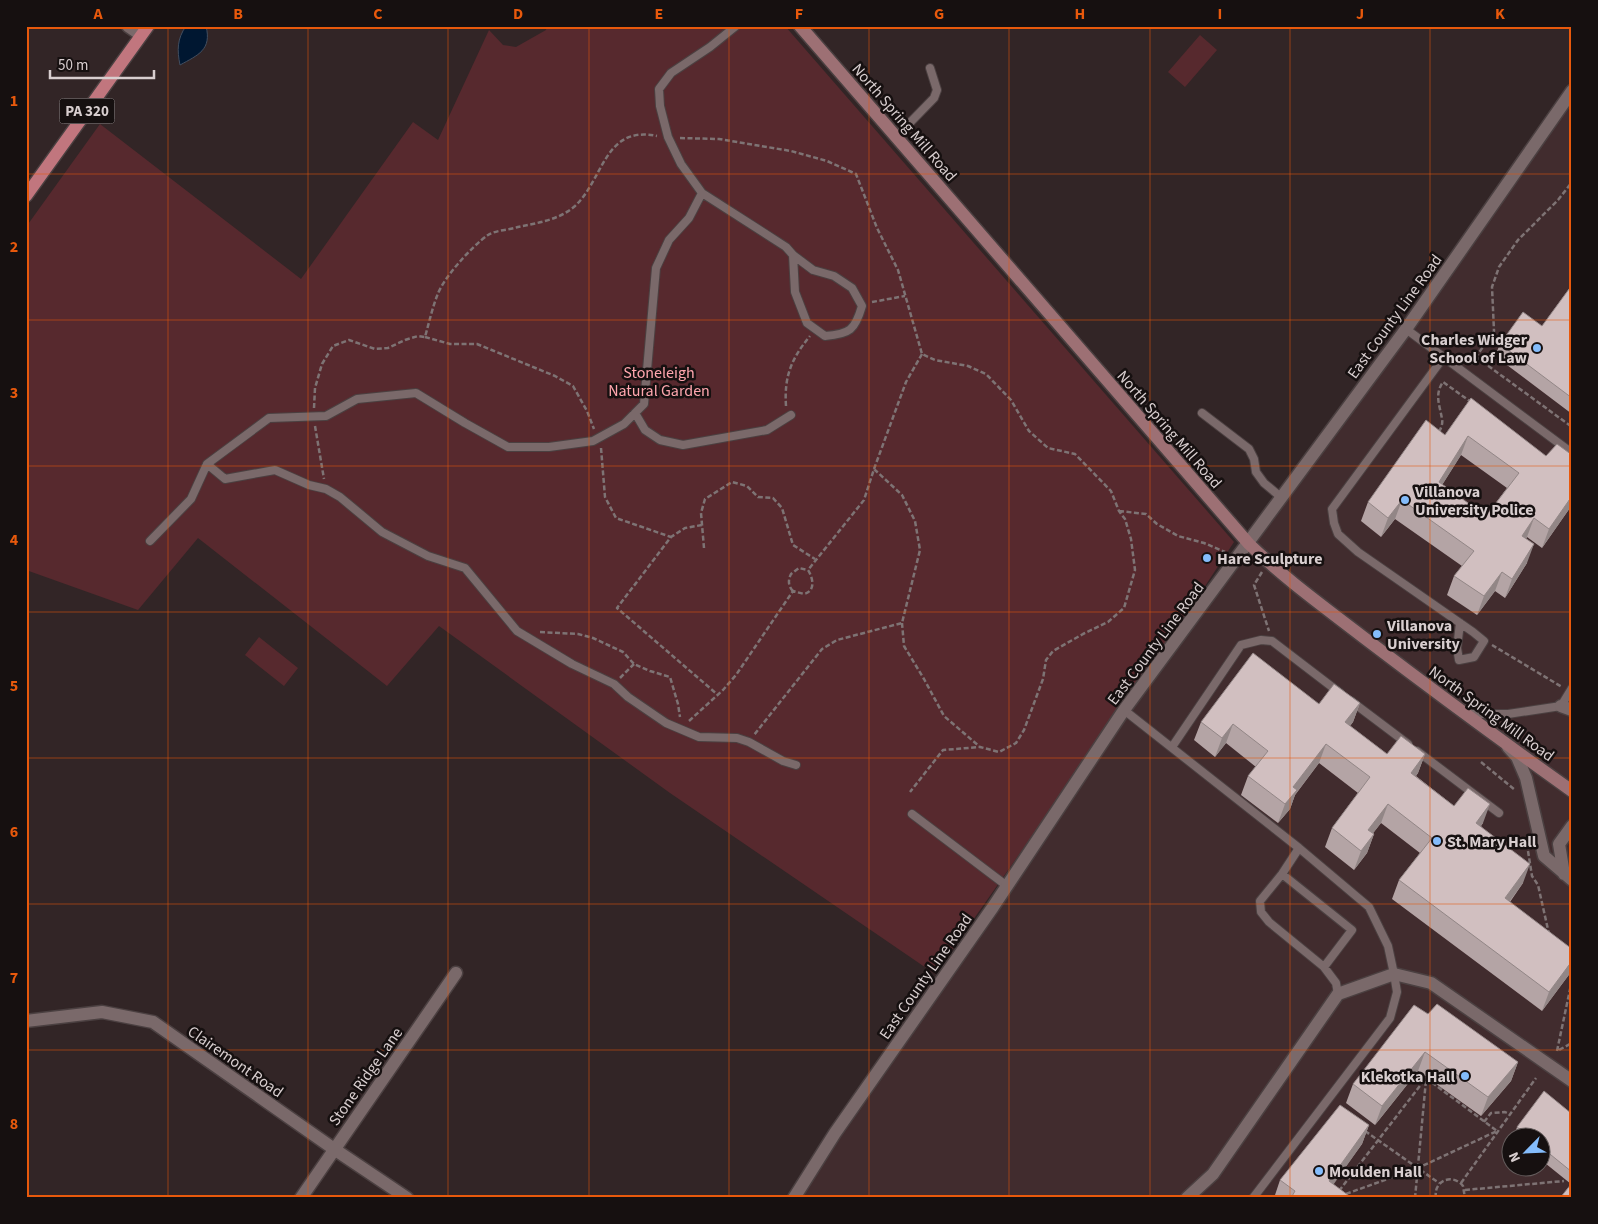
<svg xmlns="http://www.w3.org/2000/svg" width="1598" height="1224" font-family="'Source Sans 3',sans-serif">
<rect width="100%" height="100%" fill="#322526"/>
<path fill="#412c2e" fill-rule="evenodd" d="M 1572,90 L 1572,1198 L 799,1198 L 1124,710 ZM 1510,1136 L 1540,1136 L 1540,1166 L 1510,1166 Z"/>
<path fill="#57292e" d="M 547,26 L 785,26 L 1234,542 L 1165,647 L 935,974 L 670,793 L 439,626 L 387,686 L 198,538 L 138,610 L 26,570 L 26,227 L 100,124 L 301,279 L 413,122 L 438,140 L 489,30 L 503,45 L 516,47 L 546,30 Z
M 1200,35 L 1217,50 L 1185,87 L 1168,72 Z
M 259,637 L 298,668 L 284,686 L 245,655 Z"/>
<path fill="#001731" stroke="#414e60" d="M 186,26 L 206,26 C 212,50 198,55 180,65 C 177,50 177,39 186,26 Z"/>
<g fill="none" stroke-linecap="round" stroke-linejoin="round">
<g stroke="#4b4041" stroke-width="10">
<path id="service" d="M 736,26 L 710,47 L 671,73 L 659,89 L 660,106 L 668,137 L 681,164 L 702,193 L 786,247 L 793,255 L 813,270 L 834,276 L 852,288 L 862,306 C 855,330 850,334 825,336 L 807,323 L 795,292 L 793,255
M 896,137 L 934,98 L 937,90 L 930,68
M 1406,329 L 1572,453
M 1443,358 L 1332,509 L 1334,523 L 1338,534 L 1358,552 L 1473,632 L 1484,641 L 1474,657 L 1459,660 L 1457,648 L 1460,623
M 635,413 L 645,430 L 660,440 L 683,445 L 767,430 L 791,415
M 1202,413 L 1249,449 L 1254,459 L 1256,472 L 1264,483 L 1282,498
M 207,464 L 225,479 L 275,470 L 309,485 L 326,489 L 340,497 L 382,532 L 428,556 L 465,568 L 517,631 L 572,664 L 614,684 L 628,697 L 666,723 L 699,737 L 737,738 L 749,742 L 783,761 L 796,765
M 150,541 L 191,499 L 207,464 L 269,418 L 326,416 L 357,399 L 416,393 L 465,423 L 508,447 L 549,447 L 593,441 L 624,424 L 644,404 L 656,268 L 669,240 L 689,218 L 702,193
M 1351,701 L 1408,744
M 1124,710 L 1299,848 L 1369,907 L 1388,946 L 1394,974 L 1397,992 L 1390,1018 L 1253,1198
M 1467,714 L 1508,714 L 1561,706 L 1572,688
M 1172,747 L 1241,645 L 1261,640 L 1272,641 L 1340,693
M 1417,751 L 1499,813
M 912,814 L 1007,886
M 1282,874 L 1352,930 L 1324,967 L 1269,922 L 1261,912 L 1260,901 L 1282,874 L 1299,848
M 1324,967 L 1336,983 L 1338,994"/>
</g>
<g stroke="#4b4041" stroke-width="15">
<path id="minor" d="M 128,26 L 141,35
M 1561,706 L 1572,710
M 1508,747 L 1517,757 L 1526,778 L 1544,856 L 1572,880
M 1564,874 L 1559,844 L 1572,826
M 26,1021 L 102,1012 L 153,1022 L 334,1149 L 407,1198
M 301,1198 L 456,973
M 1187,1198 L 1213,1174 L 1338,994 L 1394,974 L 1431,983 L 1572,1081"/>
</g>
<g stroke="#4b4041" stroke-width="15">
<path id="tertiary" d="M 794,1198 L 835,1133 L 993,907 L 1124,710 L 1406,329 L 1572,91"/>
</g>
<g stroke="#4b4041" stroke-width="15">
<path id="secondary" d="M 800,26 L 1249,544 C 1285,579 1327,609 1367,640 C 1434,691 1503,742 1572,791"/>
</g>
<g stroke="#4b4041" stroke-width="15">
<path id="primary" d="M 26,196 L 148,26"/>
</g>
<path stroke="#7e7374" stroke-width="2.5" stroke-dasharray="5 2.5" stroke-linecap="butt" d="M 680,138 L 719,139 L 791,151 L 827,161 L 856,174 L 877,228 L 898,270 L 922,354 L 935,360 L 968,366 L 986,374 L 1011,400 L 1029,431 L 1048,448 L 1075,454 L 1111,491 L 1119,511 L 1125,519 L 1131,539 L 1135,570 L 1124,608 L 1108,622 L 1083,634 L 1053,651 L 1046,660 L 1043,679 L 1024,730 L 1016,743 L 999,752 L 980,747 L 943,750 L 910,792
M 872,302 L 905,296
M 425,337 L 450,344 L 477,344 L 555,376 L 573,386 L 587,411 L 594,429
M 1476,357 L 1572,427
M 1471,364 L 1494,331 L 1492,287 L 1499,267 L 1518,240 L 1558,200 L 1572,182
M 786,406 C 784,377 791,359 810,336
M 314,408 L 315,388 L 322,364 L 333,346 L 349,340 L 375,349 L 388,348 L 405,340 L 418,336 L 425,337 C 429,323 432,309 437,296 C 443,278 472,246 488,235 C 496,230 509,230 518,227 C 537,223 559,220 575,206 C 604,179 604,125 657,136
M 315,426 L 324,479
M 1439,432 C 1441,428 1443,424 1442,419 C 1440,406 1434,395 1443,382 L 1471,402
M 601,448 L 605,497 L 616,518 L 671,537
M 874,469 L 906,382 L 922,354
M 1119,511 L 1146,514 L 1157,524 L 1178,536 L 1204,543 L 1225,552
M 702,525 L 685,528 L 671,537 L 617,608 L 718,695
M 704,548 L 701,513 L 705,499 L 732,482 L 747,486 L 758,497 L 773,498 L 782,508 L 793,545 L 815,559
M 1262,572 L 1254,585 L 1269,631
M 793,591 C 788,586 788,580 791,574 L 799,568 L 808,570
M 902,623 L 904,646 L 924,679 L 944,716 L 980,747
M 540,632 L 578,634 L 593,638 L 623,652 L 634,664 L 650,671 L 670,677 L 678,704 L 680,717
M 1492,645 L 1562,687
M 620,678 L 634,664
M 689,721 L 723,690 L 736,675 L 793,591 L 804,594 C 816,591 813,578 808,570 L 864,500 L 874,469 L 902,495 L 915,521 L 920,550 L 902,623 L 837,640 L 822,649 L 754,735
M 1481,762 L 1515,790
M 1528,851 L 1532,876 L 1538,885 L 1549,934
M 1572,980 L 1557,1051 L 1572,1043
M 1484,1122 L 1491,1113 L 1505,1112 L 1509,1114
M 1365,1131 L 1439,1183
M 1461,1183 L 1536,1078
M 1465,1190 L 1564,1181
M 1339,1191 L 1426,1078 L 1497,1131 L 1418,1168 L 1343,1195
M 1415,1198 L 1426,1080
M 1436,1198 C 1433,1180 1453,1173 1463,1186 L 1465,1198"/>
<use href="#service" stroke="#7a696a" stroke-width="8"/>
<use href="#minor" stroke="#7a696a" stroke-width="12"/>
<use href="#tertiary" stroke="#7a696a" stroke-width="12"/>
<use href="#secondary" stroke="#9d7074" stroke-width="12"/>
<use href="#primary" stroke="#c1767e" stroke-width="12"/>
</g>
<path fill="#b4a4a5" fill-rule="evenodd" d="M 1572,285 L 1572,414 L 1495,356 L 1500,344 L 1542,326 Z
M 1471,398 L 1572,505 L 1542,548 L 1527,537 L 1526,539 L 1527,563 L 1505,598 L 1495,591 L 1477,615 L 1447,595 L 1454,576 L 1462,566 L 1395,519 L 1381,537 L 1361,521 L 1368,502 L 1445,435 ZM 1461,455 L 1507,488 L 1486,516 L 1442,485 Z
M 1360,703 L 1353,722 L 1350,726 L 1387,754 L 1425,754 L 1418,773 L 1416,776 L 1454,806 L 1483,823 L 1481,826 L 1523,883 L 1510,902 L 1571,972 L 1542,1011 L 1392,899 L 1399,880 L 1420,853 L 1381,823 L 1373,833 L 1374,834 L 1367,853 L 1354,870 L 1325,847 L 1332,828 L 1358,793 L 1319,763 L 1295,795 L 1290,809 L 1278,823 L 1241,795 L 1248,776 L 1256,767 L 1226,743 L 1215,757 L 1194,740 L 1201,722 L 1319,704 Z
M 1428,1014 L 1518,1062 L 1511,1081 L 1481,1116 L 1418,1071 L 1375,1125 L 1346,1103 L 1353,1084 Z
M 1572,1114 L 1572,1198 L 1571,1184 L 1540,1159 L 1540,1136 L 1514,1136 L 1517,1127 Z
M 1369,1125 L 1362,1144 L 1333,1184 L 1352,1198 L 1274,1198 L 1280,1180 Z"/>
<path fill="#928686" d="M 1468,436 L 1461,455 L 1432,501 L 1439,482 Z
M 1572,496 L 1572,505 L 1542,548 L 1549,529 Z
M 1402,500 L 1395,519 L 1381,537 L 1388,518 Z
M 1534,518 L 1527,537 L 1515,555 L 1522,536 Z
M 1534,544 L 1527,563 L 1505,598 L 1512,579 Z
M 1502,572 L 1495,591 L 1477,615 L 1484,596 Z
M 1360,703 L 1353,722 L 1338,741 L 1345,722 Z
M 1233,724 L 1226,743 L 1215,757 L 1222,738 Z
M 1326,744 L 1319,763 L 1295,795 L 1290,809 L 1278,823 L 1285,804 L 1293,787 Z
M 1425,754 L 1418,773 L 1404,792 L 1411,773 Z
M 1388,804 L 1381,823 L 1361,849 L 1368,830 Z
M 1490,804 L 1483,823 L 1469,842 L 1476,823 Z
M 1374,834 L 1367,853 L 1354,870 L 1361,851 Z
M 1530,864 L 1523,883 L 1498,917 L 1505,898 Z
M 1572,961 L 1572,970 L 1571,972 L 1542,1011 L 1549,992 Z
M 1425,1052 L 1418,1071 L 1375,1125 L 1382,1106 Z
M 1518,1062 L 1511,1081 L 1481,1116 L 1488,1097 Z
M 1369,1125 L 1362,1144 L 1324,1198 L 1329,1181 Z"/>
<path fill="#d1bfc0" stroke="#928686" fill-rule="evenodd" d="M 1572,285 L 1572,398 L 1500,344 L 1523,312 L 1542,326 Z
M 1471,398 L 1546,456 L 1557,444 L 1572,455 L 1572,496 L 1549,529 L 1534,518 L 1522,536 L 1534,544 L 1512,579 L 1502,572 L 1484,596 L 1454,576 L 1474,551 L 1402,500 L 1388,518 L 1368,502 L 1426,420 L 1445,435 ZM 1468,436 L 1519,473 L 1486,516 L 1439,482 Z
M 1253,653 L 1319,704 L 1334,684 L 1360,703 L 1345,722 L 1387,754 L 1401,736 L 1425,754 L 1411,773 L 1454,806 L 1468,788 L 1490,804 L 1476,823 L 1530,864 L 1505,898 L 1572,949 L 1572,961 L 1549,992 L 1399,880 L 1432,838 L 1388,804 L 1368,830 L 1374,834 L 1361,851 L 1332,828 L 1370,777 L 1326,744 L 1293,787 L 1297,790 L 1285,804 L 1248,776 L 1268,751 L 1233,724 L 1222,738 L 1201,722 Z
M 1437,1004 L 1518,1062 L 1488,1097 L 1425,1052 L 1382,1106 L 1353,1084 L 1414,1005 L 1428,1014 Z
M 1544,1091 L 1572,1114 L 1572,1172 L 1540,1146 L 1540,1136 L 1529,1136 L 1517,1127 Z
M 1340,1105 L 1369,1125 L 1329,1181 L 1352,1198 L 1291,1198 L 1295,1191 L 1280,1180 Z
M 1572,1183 L 1572,1198 L 1560,1198 Z"/>
<path fill="none" stroke="#e8590c" stroke-width="1" stroke-opacity="0.55" d="M 168,26 L 168,1198M 308,26 L 308,1198M 448,26 L 448,1198M 589,26 L 589,1198M 729,26 L 729,1198M 869,26 L 869,1198M 1009,26 L 1009,1198M 1150,26 L 1150,1198M 1290,26 L 1290,1198M 1430,26 L 1430,1198M 26,174 L 1572,174M 26,320 L 1572,320M 26,466 L 1572,466M 26,612 L 1572,612M 26,758 L 1572,758M 26,904 L 1572,904M 26,1050 L 1572,1050"/>
<g fill="#84bcfb" stroke="#161010" stroke-width="2">
<circle cx="1537" cy="348" r="5"/>
<circle cx="1405" cy="500" r="5"/>
<circle cx="1207" cy="558" r="5"/>
<circle cx="1377" cy="634" r="5"/>
<circle cx="1437" cy="841" r="5"/>
<circle cx="1465" cy="1076" r="5"/>
<circle cx="1319" cy="1171" r="5"/>
</g>
<g text-anchor="middle" stroke-width="5" stroke-linejoin="round" paint-order="stroke">
<rect fill="#161010" stroke="#9e9596" stroke-width="1" x="59.5" y="98.5" width="55" height="25" rx="4"/>
<g font-size="15" font-weight="bold" fill="#d8cecf">
<text x="87" y="116">PA 320</text>
</g>
<g font-size="16" fill="#d8cecf" stroke="#161010">
<text transform="translate(905 122) rotate(49)" y="6">North Spring Mill Road</text>
<text transform="translate(1394 316) rotate(-54)" y="6">East County Line Road</text>
<text transform="translate(1170 429) rotate(49)" y="6">North Spring Mill Road</text>
<text transform="translate(1155 643) rotate(-53)" y="6">East County Line Road</text>
<text transform="translate(1492 713) rotate(36)" y="6">North Spring Mill Road</text>
<text transform="translate(925 976) rotate(-55)" y="6">East County Line Road</text>
<text transform="translate(236 1061) rotate(35)" y="6">Clairemont Road</text>
<text transform="translate(365 1076) rotate(-55)" y="6">Stone Ridge Lane</text>
</g>
<g font-size="16" font-weight="bold" fill="#d8cecf" stroke="#161010" text-anchor="start">
<text x="1527" y="345" text-anchor="end">Charles Widger<tspan x="1527" dy="18">School of Law</tspan></text>
<text x="1415" y="497">Villanova<tspan x="1415" dy="18">University Police</tspan></text>
<text x="1217" y="564">Hare Sculpture</text>
<text x="1387" y="631">Villanova<tspan x="1387" dy="18">University</tspan></text>
<text x="1447" y="847">St. Mary Hall</text>
<text x="1455" y="1082" text-anchor="end">Klekotka Hall</text>
<text x="1329" y="1177">Moulden Hall</text>
</g>
<g font-size="16" fill="#ffa6ae" stroke="#161010">
<text x="659" y="378">Stoneleigh<tspan x="659" dy="18">Natural Garden</tspan></text>
</g>
</g>
<rect width="1598" height="1224" fill="none" stroke="#161010" stroke-width="55"/>
<g transform="translate(1526 1152) rotate(246)"><circle r="24" fill="#161010" stroke="#645c5c"/>
<path d="M0-4L9 19L0 12L-9 19Z" fill="#84bcfb"/>
<text y="-8" font-size="14" font-weight="bold" text-anchor="middle" fill="#d8cecf">N</text>
</g>
<path d="M50 70v8h104v-8" fill="none" stroke="#d8cecf" stroke-width="2.5"/>
<text x="58" y="70" font-size="15" fill="#d8cecf" stroke="#161010" stroke-width="4" paint-order="stroke">50 m</text>
<rect x="28" y="28" width="1542" height="1168" fill="none" stroke="#e8590c" stroke-width="2"/>
<g font-size="16" text-anchor="middle" font-weight="bold" fill="#e8590c">
<text x="98" y="19">A</text>
<text x="238" y="19">B</text>
<text x="378" y="19">C</text>
<text x="518" y="19">D</text>
<text x="659" y="19">E</text>
<text x="799" y="19">F</text>
<text x="939" y="19">G</text>
<text x="1080" y="19">H</text>
<text x="1220" y="19">I</text>
<text x="1360" y="19">J</text>
<text x="1500" y="19">K</text>
<text x="14" y="106">1</text>
<text x="14" y="252">2</text>
<text x="14" y="398">3</text>
<text x="14" y="545">4</text>
<text x="14" y="691">5</text>
<text x="14" y="837">6</text>
<text x="14" y="983">7</text>
<text x="14" y="1129">8</text>
</g>
</svg>
